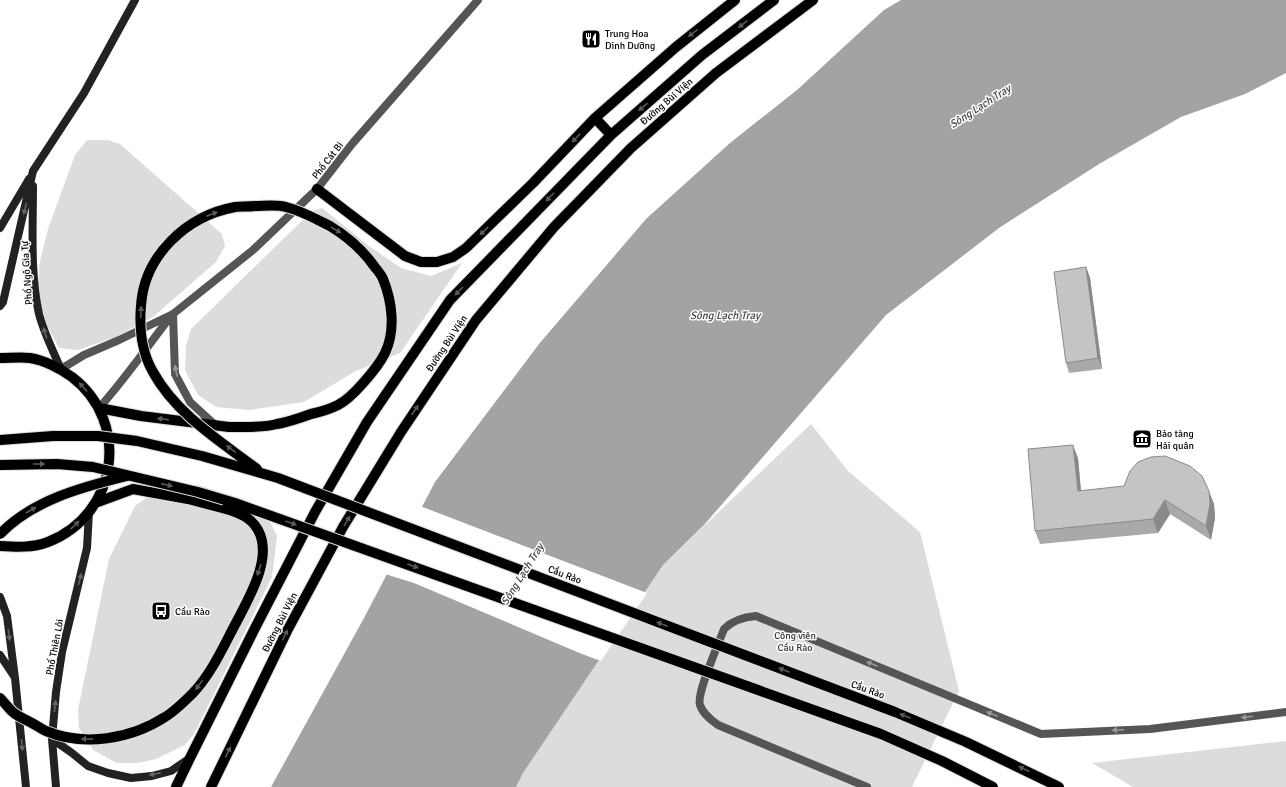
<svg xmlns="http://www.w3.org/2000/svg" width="1286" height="787" font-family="Signika,sans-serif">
<rect width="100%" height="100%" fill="#fff"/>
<path fill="#dcdcdc" d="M 87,140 L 108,140 L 120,144 L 222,234 L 225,246 L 216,262 L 153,317 L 118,336 L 78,350 L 59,348 L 47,325 L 37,293 L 40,261 L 48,229 L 75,155 Z
M 322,208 L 369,246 L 401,268 L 431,276 L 462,263 L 400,353 L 354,372 L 304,402 L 249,410 L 216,407 L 198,395 L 185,370 L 186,346 L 191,329 L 312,211 Z
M 811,424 L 848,471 L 920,532 L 959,691 L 912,787 L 516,787 L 523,773 L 663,565 Z
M 198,485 L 246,500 L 268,518 L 277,536 L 272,577 L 194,734 L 185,745 L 156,759 L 138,763 L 117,763 L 93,750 L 79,728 L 78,710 L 109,559 L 135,506 L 159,489 Z
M 1286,741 L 1286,787 L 1133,787 L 1092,763 Z"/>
<path fill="#a3a3a3" d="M 901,0 L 1286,0 L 1286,73 L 1245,94 L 1181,117 L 1099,164 L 999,228 L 886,315 L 704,525 L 663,565 L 523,773 L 516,787 L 271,787 L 364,618 L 435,482 L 539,344 L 646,219 L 730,143 L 797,90 L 884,10 Z"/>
<path fill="#fff" d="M 420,506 L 647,593 L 601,661 L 582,654 L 414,583 L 385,574 Z"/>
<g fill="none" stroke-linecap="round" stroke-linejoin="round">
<g stroke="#dbdbdb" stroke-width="12">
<path id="primary" d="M 595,118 L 611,135
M 317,189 L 405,256 L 421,262 L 437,262 L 453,257 L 466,248 L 533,183 L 595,118 L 676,47 L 735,0
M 0,358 C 10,358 21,357 30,358 C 44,360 61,369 72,377 C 131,422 118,515 48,542 C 32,548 16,547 0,546
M 99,408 L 141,416 L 229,427
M 95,503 L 133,489 L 188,499 L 226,509
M 176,787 L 190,758 L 254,630 L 315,512 L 367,422 L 450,300 L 611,135 L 702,55 L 774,0
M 211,787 L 287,631 L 343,527 L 401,432 L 476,320 L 554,227 L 631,148 L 716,73 L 813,0"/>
</g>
<path stroke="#555" stroke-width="8" d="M 867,787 L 718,725 C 711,720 703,714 700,705 C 696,694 719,643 724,629 C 733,620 743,617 756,616 L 1041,734 L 1150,729 L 1286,712"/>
<path stroke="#555" stroke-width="8" d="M 173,314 L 175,374 L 190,402 L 214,424
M 61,369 L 84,355 L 119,340 L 173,314 L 253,250 L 317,189 L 352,144 L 478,0
M 99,408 C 125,379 147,347 171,316"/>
<path stroke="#222" stroke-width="8" d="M 33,186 C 33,227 30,274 39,314 C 44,333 53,351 61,369
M 0,228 L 29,179
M 0,306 L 3,302 L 33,171 L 84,93 L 135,0
M 0,597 L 7,616 L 15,678 L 26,787
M 0,655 L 14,676
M 52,739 L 72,753 L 88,766 L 108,773 L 131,778 L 152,776 L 171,771 L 190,758
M 56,787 L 52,739 L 56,692 L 62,652 L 87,548 L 89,512"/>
<use href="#primary" stroke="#000" stroke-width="10"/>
<g stroke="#dbdbdb" stroke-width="12" stroke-linecap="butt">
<path id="primary-bridge" d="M 229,427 C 245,427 262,428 277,424 C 289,422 300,418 311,414 C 320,412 330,409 338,405 C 348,400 357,390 364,382 C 372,373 380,363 385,353 C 396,330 392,301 383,279 C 381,274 377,270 374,266 C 362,249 348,237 330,226 C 316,219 302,211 286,207 C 277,204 264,206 255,206 C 248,207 241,206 235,207 C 186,216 144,256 141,306 C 139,328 142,353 153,372 C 176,414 220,441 257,469
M 0,440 L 53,436 L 98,436 L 137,441 L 202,456 L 278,478 L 895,712 L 966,742 L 1059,787
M 0,465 L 57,464 L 93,467 L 198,492 L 235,503 L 881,734 L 942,761 L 993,787
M 0,534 C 33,500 82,487 127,476
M 0,698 C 5,703 9,709 14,713 C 19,717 25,719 30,722 C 36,725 41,729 46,731 C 84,747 131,739 165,717 C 175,711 185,701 193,693 C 212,673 224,645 237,621 C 250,596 273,557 258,530 C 251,517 239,513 226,509"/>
</g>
<use href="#primary-bridge" stroke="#000" stroke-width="10"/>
</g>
<path fill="#a9a9a9" d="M 1086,267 L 1090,278 L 1102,369 L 1069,373 L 1066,363 Z
M 1078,458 L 1081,490 L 1214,504 L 1215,518 L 1211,540 L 1170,514 L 1158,533 L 1040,544 L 1035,531 Z"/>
<path fill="#898989" d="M 1086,267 L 1090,278 L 1102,369 L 1098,358 Z
M 1073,445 L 1078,458 L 1082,504 L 1078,491 Z
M 1209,491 L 1214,504 L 1215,518 L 1211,540 L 1206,526 Z
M 1165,500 L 1170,514 L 1158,533 L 1153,519 Z"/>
<path fill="#c4c4c4" stroke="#898989" d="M 1086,267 L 1098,358 L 1066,363 L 1054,272 Z
M 1073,445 L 1078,491 L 1124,486 L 1130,471 L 1138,462 L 1151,457 L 1165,456 L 1190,466 L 1202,476 L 1209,491 L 1210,504 L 1206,526 L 1165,500 L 1153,519 L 1035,531 L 1028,449 Z"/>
<defs><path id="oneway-solid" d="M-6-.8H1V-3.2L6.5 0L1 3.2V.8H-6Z"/></defs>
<g fill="#595959">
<use href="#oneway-solid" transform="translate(743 24) rotate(143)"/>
<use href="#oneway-solid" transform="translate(693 33) rotate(142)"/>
<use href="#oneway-solid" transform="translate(643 107) rotate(139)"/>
<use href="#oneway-solid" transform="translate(576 138) rotate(134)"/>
<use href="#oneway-solid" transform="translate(550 197) rotate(134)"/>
<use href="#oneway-solid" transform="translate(212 214) rotate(-21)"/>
<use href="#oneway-solid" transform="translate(336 230) rotate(29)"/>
<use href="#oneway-solid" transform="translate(484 231) rotate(136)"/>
<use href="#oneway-solid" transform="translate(459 291) rotate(134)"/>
<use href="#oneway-solid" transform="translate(141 312) rotate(-87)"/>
<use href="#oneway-solid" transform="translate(83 387) rotate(-133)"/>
<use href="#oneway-solid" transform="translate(415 410) rotate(-56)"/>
<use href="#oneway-solid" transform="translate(163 419) rotate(-173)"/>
<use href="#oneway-solid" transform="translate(231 449) rotate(-143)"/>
<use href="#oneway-solid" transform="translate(39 464)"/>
<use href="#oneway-solid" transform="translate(167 485) rotate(13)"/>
<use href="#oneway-solid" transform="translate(31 510) rotate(-30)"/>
<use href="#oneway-solid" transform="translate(347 521) rotate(-59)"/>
<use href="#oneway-solid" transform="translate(291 523) rotate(20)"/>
<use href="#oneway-solid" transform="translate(75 525) rotate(-43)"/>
<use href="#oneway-solid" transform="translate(413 566) rotate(20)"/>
<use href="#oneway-solid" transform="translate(259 570) rotate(108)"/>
<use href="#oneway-solid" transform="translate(662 624) rotate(-159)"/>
<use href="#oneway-solid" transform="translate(285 635) rotate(-64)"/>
<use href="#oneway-solid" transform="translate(784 670) rotate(-159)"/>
<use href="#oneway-solid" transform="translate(199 685) rotate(126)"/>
<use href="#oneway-solid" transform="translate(905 716) rotate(-157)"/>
<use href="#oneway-solid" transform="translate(87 739) rotate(-179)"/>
<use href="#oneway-solid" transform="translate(228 752) rotate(-64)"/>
<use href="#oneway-solid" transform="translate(1024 769) rotate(-155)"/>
</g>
<g fill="#646464">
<use href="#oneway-solid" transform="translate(25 209) rotate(103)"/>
<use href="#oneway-solid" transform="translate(45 333) rotate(-108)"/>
<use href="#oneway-solid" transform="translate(80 579) rotate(-76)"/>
<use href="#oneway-solid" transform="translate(9 635) rotate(82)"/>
<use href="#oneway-solid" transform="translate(55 706) rotate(-85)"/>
<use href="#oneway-solid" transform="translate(22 745) rotate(85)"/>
<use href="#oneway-solid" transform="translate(155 774) rotate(168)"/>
</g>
<g fill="#999">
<use href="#oneway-solid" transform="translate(176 371) rotate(-101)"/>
<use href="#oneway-solid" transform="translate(872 664) rotate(-157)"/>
<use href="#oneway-solid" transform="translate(992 714) rotate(-158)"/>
<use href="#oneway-solid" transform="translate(1247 717) rotate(173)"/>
<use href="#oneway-solid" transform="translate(1118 730) rotate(177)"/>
</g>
<defs>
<g id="restaurant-square" transform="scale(1)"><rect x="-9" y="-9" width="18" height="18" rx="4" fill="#000" stroke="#fff"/><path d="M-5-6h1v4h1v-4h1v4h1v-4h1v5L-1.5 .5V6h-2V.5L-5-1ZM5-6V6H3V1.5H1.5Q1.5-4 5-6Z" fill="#fff"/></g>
<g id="museum-square" transform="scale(1)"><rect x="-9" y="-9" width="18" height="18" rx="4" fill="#000" stroke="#fff"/><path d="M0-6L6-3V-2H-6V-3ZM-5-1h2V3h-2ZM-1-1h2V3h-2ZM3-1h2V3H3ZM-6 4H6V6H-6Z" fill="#fff"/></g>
<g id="bus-square" transform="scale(1)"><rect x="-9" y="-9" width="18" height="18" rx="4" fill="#000" stroke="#fff"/><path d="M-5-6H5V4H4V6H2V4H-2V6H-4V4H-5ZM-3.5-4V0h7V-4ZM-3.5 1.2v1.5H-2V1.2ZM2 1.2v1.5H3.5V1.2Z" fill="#fff"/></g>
</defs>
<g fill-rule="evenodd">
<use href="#restaurant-square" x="591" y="39"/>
<use href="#museum-square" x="1142" y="439"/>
<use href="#bus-square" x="161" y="611"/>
</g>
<g text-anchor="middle" stroke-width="3" stroke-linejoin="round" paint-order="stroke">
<g font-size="10" fill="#000" stroke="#fff" text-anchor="start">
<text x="605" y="37">Trung Hoa<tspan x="605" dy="12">Dinh Dưỡng</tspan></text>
<text x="1156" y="437">Bảo tàng<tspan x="1156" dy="12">Hải quân</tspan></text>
<text x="175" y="615">Cầu Rào</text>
</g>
<g font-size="10" fill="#000" stroke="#fff">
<text transform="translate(666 101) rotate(-41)" y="4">Đường Bùi Viện</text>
<text transform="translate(327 160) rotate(-52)" y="4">Phố Cát Bi</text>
<text transform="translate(26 273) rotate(-94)" y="4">Phố Ngô Gia Tự</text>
<text transform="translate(446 343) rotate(-56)" y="4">Đường Bùi Viện</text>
<text transform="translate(565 574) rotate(21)" y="4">Cầu Rào</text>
<text transform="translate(279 622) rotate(-63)" y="4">Đường Bùi Viện</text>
<text transform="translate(54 647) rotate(-79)" y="4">Phố Thiên Lôi</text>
<text transform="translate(868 689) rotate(20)" y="4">Cầu Rào</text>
</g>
<g font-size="10" fill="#333" stroke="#fff">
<text x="795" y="639">Công viên<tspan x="795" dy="12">Cầu Rào</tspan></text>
</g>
<g font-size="11" font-style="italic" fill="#444" stroke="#fff">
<text transform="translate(980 106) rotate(-33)" y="4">Sông Lạch Tray</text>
<text x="725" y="319">Sông Lạch Tray</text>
<text transform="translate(522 574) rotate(-58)" y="4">Sông Lạch Tray</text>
</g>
</g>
</svg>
